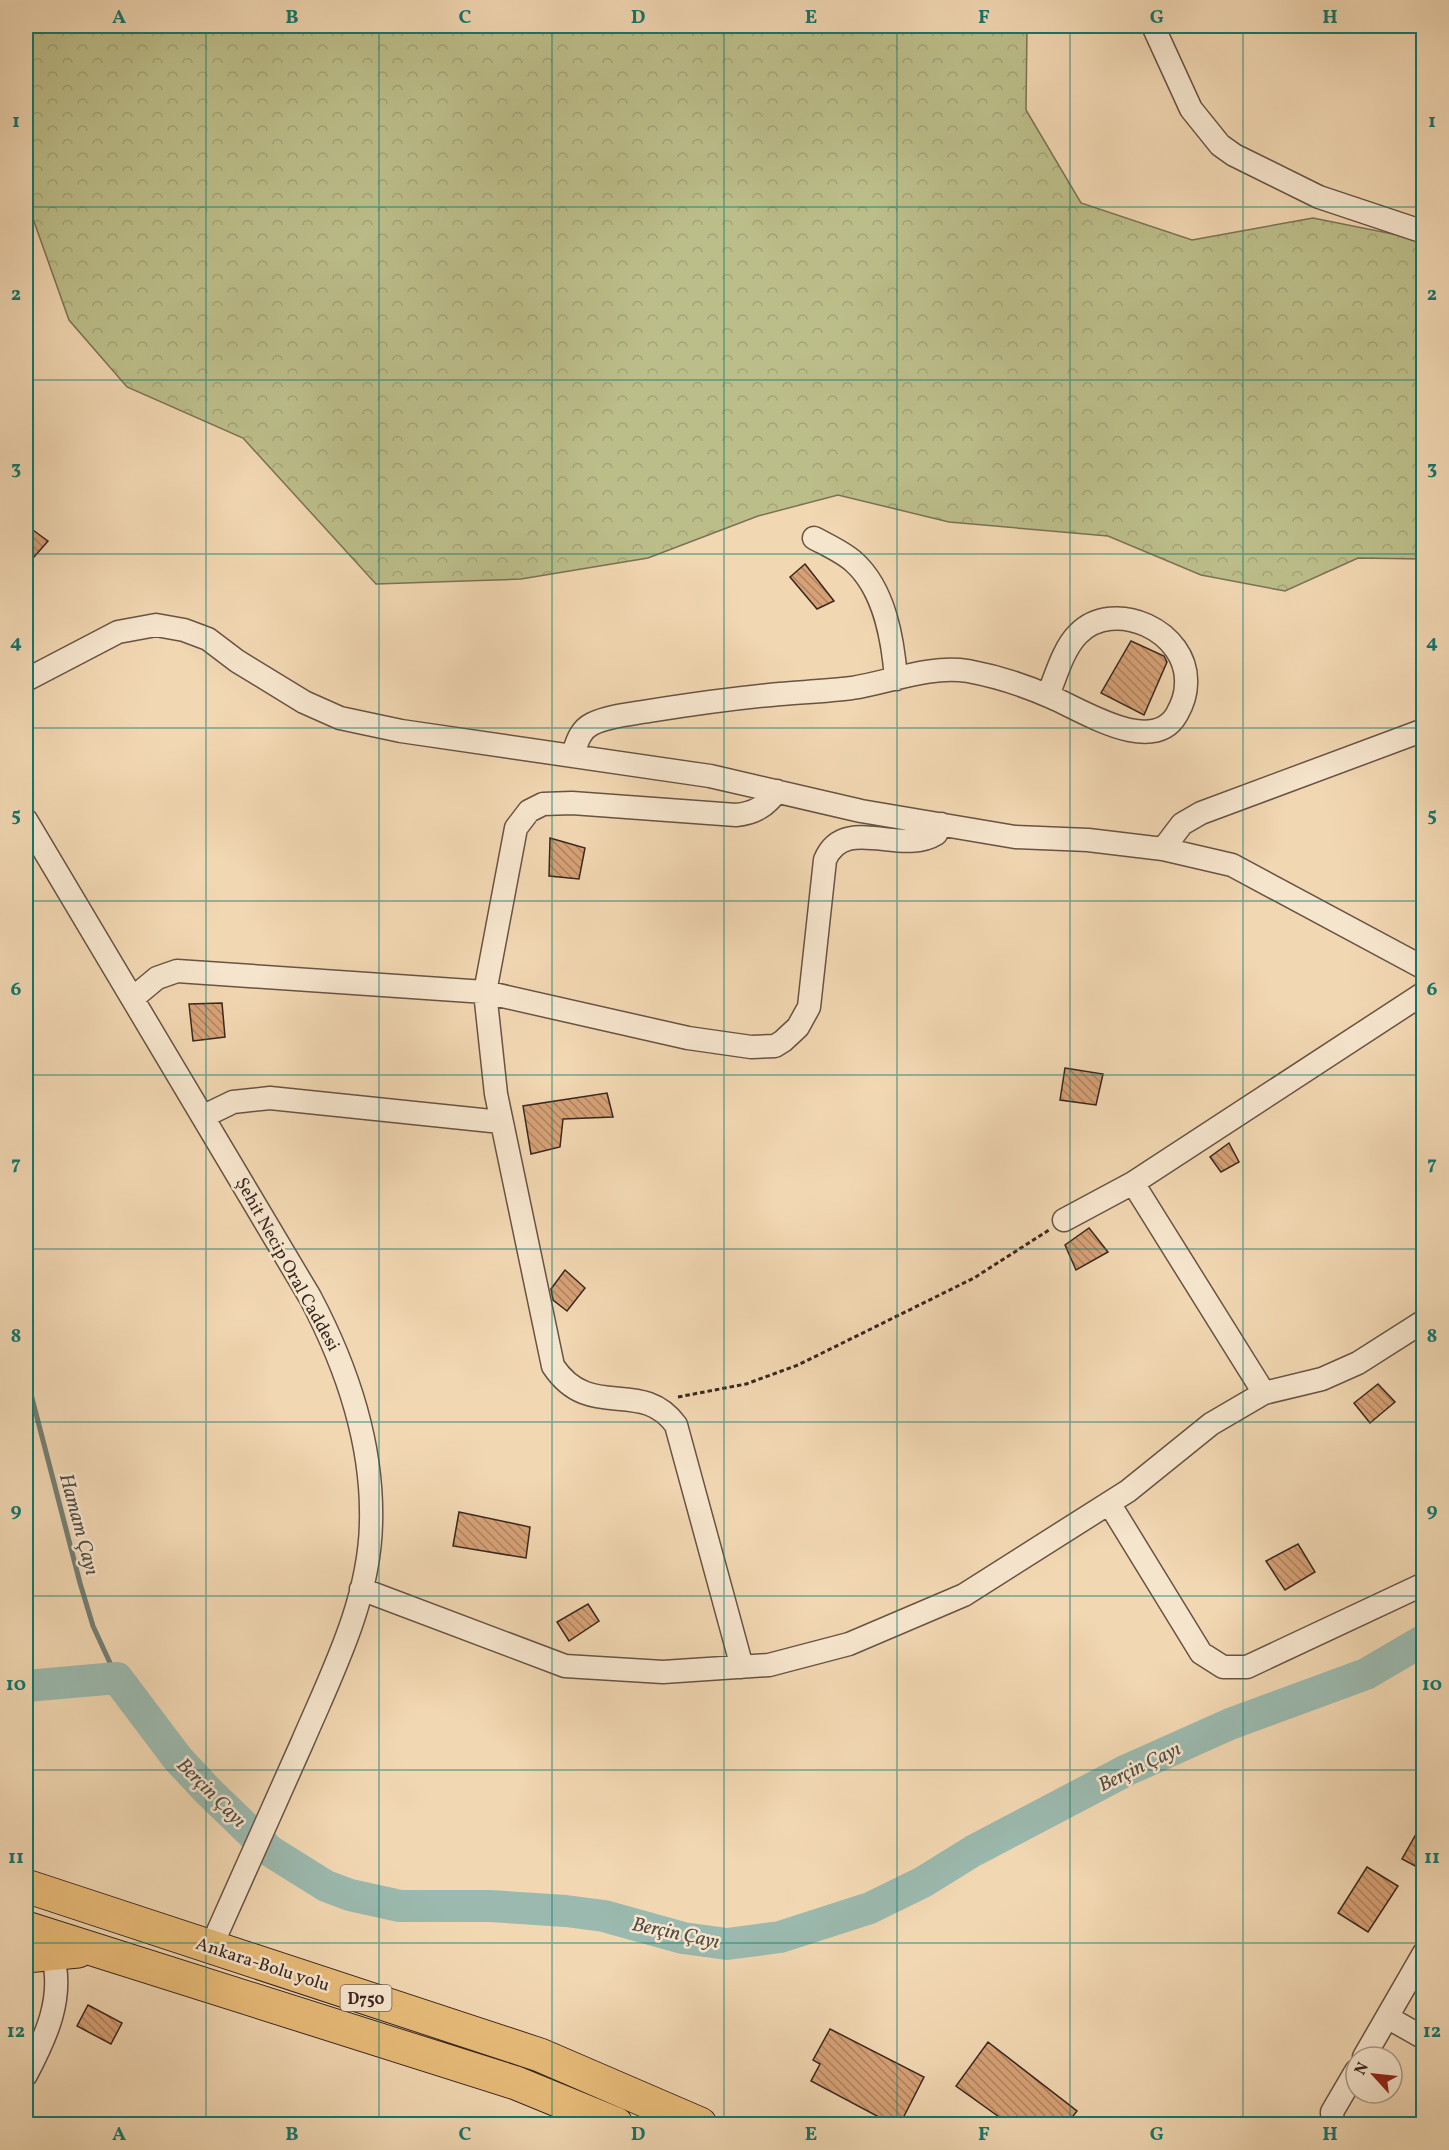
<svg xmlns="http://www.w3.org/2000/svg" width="1449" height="2150" font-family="Vollkorn,serif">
<defs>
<pattern id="forest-crowns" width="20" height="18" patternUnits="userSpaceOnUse" patternTransform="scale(1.5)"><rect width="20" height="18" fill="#bcbe8a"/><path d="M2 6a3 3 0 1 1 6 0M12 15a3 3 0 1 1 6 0" fill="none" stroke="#a2a377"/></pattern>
<pattern id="building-back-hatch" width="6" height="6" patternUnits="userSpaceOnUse" patternTransform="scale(1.5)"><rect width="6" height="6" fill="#d6a176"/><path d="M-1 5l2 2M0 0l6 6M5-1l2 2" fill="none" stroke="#af8360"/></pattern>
</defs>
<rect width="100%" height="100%" fill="#f1d7b2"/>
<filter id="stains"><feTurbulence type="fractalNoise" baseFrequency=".00333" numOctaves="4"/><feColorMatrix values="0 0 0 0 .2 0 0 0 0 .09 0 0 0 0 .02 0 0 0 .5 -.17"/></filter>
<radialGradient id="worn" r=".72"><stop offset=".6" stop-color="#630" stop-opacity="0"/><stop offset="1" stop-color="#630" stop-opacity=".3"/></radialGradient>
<path fill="url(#forest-crowns)" stroke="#7b7255" stroke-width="1.5" d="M 26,26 L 1027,26 L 1026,110 L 1081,203 L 1192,240 L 1313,218 L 1423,240 L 1423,559 L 1358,558 L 1285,591 L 1201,575 L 1108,536 L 949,522 L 838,495 L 758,516 L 648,558 L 521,579 L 376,584 L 243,438 L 127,387 L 69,320 L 26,199 Z"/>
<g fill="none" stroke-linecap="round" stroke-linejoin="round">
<path stroke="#747f75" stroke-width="5" d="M 26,1375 L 80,1583 L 93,1626 L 117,1678"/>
<path stroke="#9bb9ae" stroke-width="32" d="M 26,1686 L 117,1678 L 178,1759 L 208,1791 L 270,1851 L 326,1886 L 350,1895 L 400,1906 L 490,1906 L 566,1911 L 604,1916 L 683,1938 L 727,1944 L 780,1937 L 870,1908 L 923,1882 L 973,1851 L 1127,1770 L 1230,1724 L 1366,1674 L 1424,1640"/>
</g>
<path fill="url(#building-back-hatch)" stroke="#3a2720" stroke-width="1.5" d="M 26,525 L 48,541 L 26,566 Z
M 805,564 L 834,601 L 817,609 L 790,577 Z
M 1131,641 L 1164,656 L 1167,662 L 1144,715 L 1101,693 Z
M 550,838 L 585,848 L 579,879 L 549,876 Z
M 222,1003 L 225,1037 L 193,1041 L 189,1004 Z
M 1065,1068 L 1103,1074 L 1096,1105 L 1060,1100 Z
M 607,1093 L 613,1117 L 563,1119 L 560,1147 L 531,1154 L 523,1106 Z
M 1229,1143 L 1239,1162 L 1221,1172 L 1210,1157 Z
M 1089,1228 L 1108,1252 L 1076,1270 L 1065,1245 Z
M 565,1270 L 585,1288 L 567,1311 L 553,1300 L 551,1289 Z
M 1378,1384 L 1395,1402 L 1370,1423 L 1354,1403 Z
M 459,1512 L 530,1527 L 526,1558 L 453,1546 Z
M 1298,1544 L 1315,1572 L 1285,1590 L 1266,1561 Z
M 588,1604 L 599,1621 L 569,1641 L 557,1622 Z
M 1424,1820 L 1424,1860 L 1419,1868 L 1402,1859 Z
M 1367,1867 L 1398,1886 L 1368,1932 L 1338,1913 Z
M 88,2005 L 122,2023 L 111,2044 L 77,2026 Z
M 830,2029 L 924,2077 L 900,2124 L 892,2124 L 811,2081 L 820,2064 L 813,2060 Z
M 988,2042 L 1077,2111 L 1067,2124 L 1009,2124 L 956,2086 Z"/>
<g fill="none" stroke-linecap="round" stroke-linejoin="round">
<g stroke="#685344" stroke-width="25">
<path id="minor" d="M 1153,26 L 1191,109 L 1220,145 L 1234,155 L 1319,197 L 1424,232
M 814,538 C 827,545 843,552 854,562 C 885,590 893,640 896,679
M 26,680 L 118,632 L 156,625 L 184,630 L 208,639 L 237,661 L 304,702 L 340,718 L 401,731 L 710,776 L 861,811 L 1015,837 L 1088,840 L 1163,849 L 1232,865 L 1424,968
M 573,754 C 577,742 580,730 592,724 C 608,716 632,714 649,711 C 693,704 736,698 780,694 C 804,692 828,691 852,688 C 890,682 929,665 968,671 C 995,676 1026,686 1051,697 C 1082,710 1153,757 1177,714 C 1182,705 1186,695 1186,684 C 1189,631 1114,597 1078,634 C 1063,649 1056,676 1048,695
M 26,820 L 310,1297 C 347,1367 373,1442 371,1522 C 370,1600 332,1673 302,1743 C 272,1811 241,1879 211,1947
M 1163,849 L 1182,824 L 1201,813 L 1424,730
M 133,998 L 157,978 L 177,971 L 485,992 L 688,1038 L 751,1047 L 775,1046 L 783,1041 L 798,1027 L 809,1007 L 825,860 C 844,814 901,856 936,834 L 941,824
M 204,1116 L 233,1102 L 270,1098 L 501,1122
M 1133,1183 L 1264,1393
M 1064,1220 L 1133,1183 L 1424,993
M 1109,1503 L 1201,1653 L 1223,1667 L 1247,1667 L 1424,1584
M 361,1589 L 565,1666 L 663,1672 L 769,1665 L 849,1644 L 964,1595 L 1128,1491 L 1211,1424 L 1264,1393 L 1322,1379 L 1358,1363 L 1424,1321
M 742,1667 L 676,1425 C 641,1377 590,1422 553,1366 L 496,1094 L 485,992 L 516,828 L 529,811 L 543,804 L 572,803 L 736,815 C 755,813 766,806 777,791
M 1387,2017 L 1424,2038
M 1364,2057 L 1424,1953
M 26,2075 C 46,2037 65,1997 52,1953
M 1333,2124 L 1332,2112 L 1356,2071"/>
</g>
<g stroke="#3a2720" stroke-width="35">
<path id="highway" d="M 26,1886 L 540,2055 L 700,2124
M 26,1928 L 516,2083 L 616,2124
M 26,1956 L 78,1951"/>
</g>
<path stroke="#3a2720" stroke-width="3" stroke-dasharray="4.5 3" stroke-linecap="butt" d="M 678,1397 L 746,1384 L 798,1365 L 974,1278 L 1049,1230"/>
<use href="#minor" stroke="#f6e5cd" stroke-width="22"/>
<use href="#highway" stroke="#e8bc79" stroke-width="33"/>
</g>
<path fill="none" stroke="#0f766e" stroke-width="1.5" stroke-opacity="0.55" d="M 206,26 L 206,2124M 379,26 L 379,2124M 552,26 L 552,2124M 724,26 L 724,2124M 897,26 L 897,2124M 1070,26 L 1070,2124M 1243,26 L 1243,2124M 26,207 L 1424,207M 26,380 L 1424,380M 26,554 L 1424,554M 26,728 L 1424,728M 26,901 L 1424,901M 26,1075 L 1424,1075M 26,1249 L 1424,1249M 26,1422 L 1424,1422M 26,1596 L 1424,1596M 26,1770 L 1424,1770M 26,1943 L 1424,1943"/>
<g text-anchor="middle" stroke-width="5" stroke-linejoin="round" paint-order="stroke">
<rect fill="#f6e5cd" stroke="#726054" stroke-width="1.5" x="340.5" y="1985" width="51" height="26" rx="4.5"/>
<g font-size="16" font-weight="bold" fill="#3a2720">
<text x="366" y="2004">D750</text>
</g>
<g font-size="18" fill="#3a2720" stroke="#f6e5cd">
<text transform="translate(288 1264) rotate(61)" y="6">Şehit Necip Oral Caddesi</text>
<text transform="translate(263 1964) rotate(18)" y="6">Ankara-Bolu yolu</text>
</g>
<g font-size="20" font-style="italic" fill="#524c44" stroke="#f6e5cd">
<text transform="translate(80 1524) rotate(75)" y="7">Hamam Çayı</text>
<text transform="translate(1139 1766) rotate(-26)" y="7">Berçin Çayı</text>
<text transform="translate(212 1792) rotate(45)" y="7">Berçin Çayı</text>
<text transform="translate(676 1932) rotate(12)" y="7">Berçin Çayı</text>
</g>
</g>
<rect width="1449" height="2150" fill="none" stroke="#f1d7b2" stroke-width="66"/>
<g transform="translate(1374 2075) rotate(297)"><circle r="28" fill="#f6e5cd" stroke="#ab9988" stroke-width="1.5"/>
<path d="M0-4.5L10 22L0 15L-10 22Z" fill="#8f2418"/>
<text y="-9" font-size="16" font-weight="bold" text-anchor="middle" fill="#3a2720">N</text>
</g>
<rect x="33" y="33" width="1383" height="2084" fill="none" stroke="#0f766e" stroke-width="2"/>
<g font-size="20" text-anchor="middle" font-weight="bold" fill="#0f766e">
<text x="119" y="23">A</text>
<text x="292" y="23">B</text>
<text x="465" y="23">C</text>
<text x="638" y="23">D</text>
<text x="811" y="23">E</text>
<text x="984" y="23">F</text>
<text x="1157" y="23">G</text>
<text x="1330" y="23">H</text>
<text x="16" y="127">1</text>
<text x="1432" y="127">1</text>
<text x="16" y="300">2</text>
<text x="1432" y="300">2</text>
<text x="16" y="474">3</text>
<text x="1432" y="474">3</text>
<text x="16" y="648">4</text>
<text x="1432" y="648">4</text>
<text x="16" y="821">5</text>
<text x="1432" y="821">5</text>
<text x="16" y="995">6</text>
<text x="1432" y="995">6</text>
<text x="16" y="1169">7</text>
<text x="1432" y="1169">7</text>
<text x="16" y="1342">8</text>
<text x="1432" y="1342">8</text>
<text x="16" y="1516">9</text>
<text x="1432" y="1516">9</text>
<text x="16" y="1690">10</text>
<text x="1432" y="1690">10</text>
<text x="16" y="1863">11</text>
<text x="1432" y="1863">11</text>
<text x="16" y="2037">12</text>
<text x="1432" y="2037">12</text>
<text x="119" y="2140">A</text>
<text x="292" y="2140">B</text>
<text x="465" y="2140">C</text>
<text x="638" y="2140">D</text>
<text x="811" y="2140">E</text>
<text x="984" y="2140">F</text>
<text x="1157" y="2140">G</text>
<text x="1330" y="2140">H</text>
</g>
<rect width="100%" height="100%" filter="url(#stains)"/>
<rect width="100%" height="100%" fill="url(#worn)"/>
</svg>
